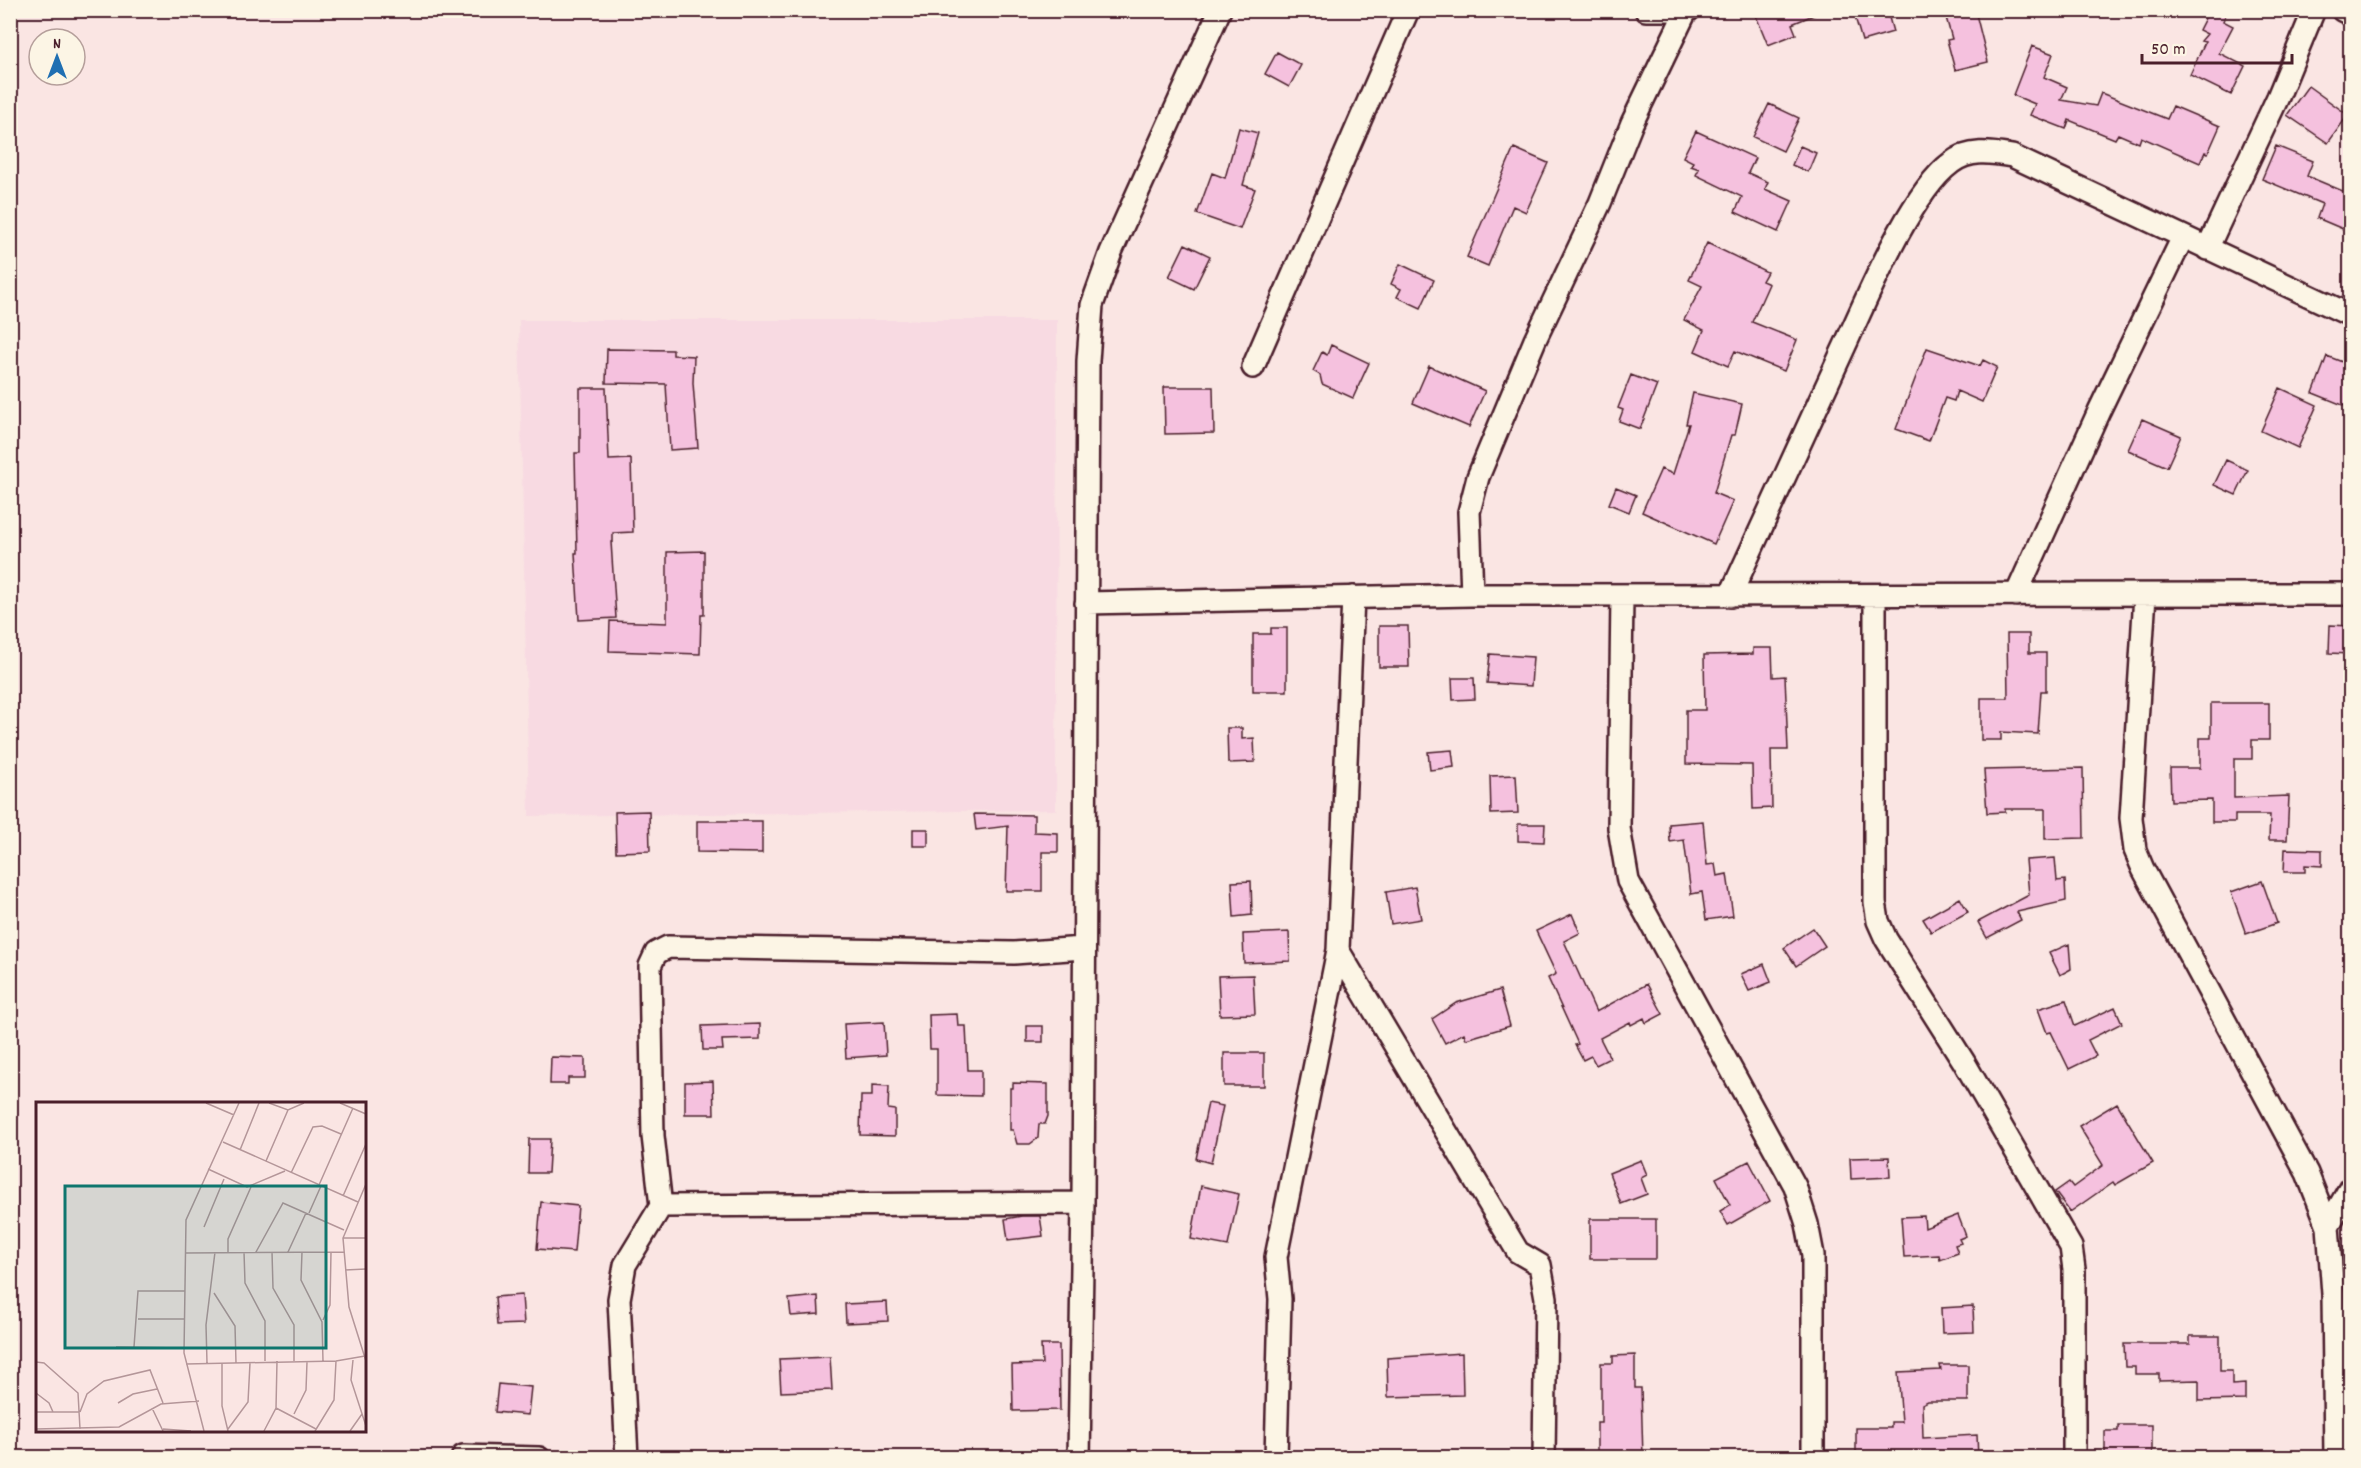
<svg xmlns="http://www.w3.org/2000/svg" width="2361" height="1468" font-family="Dekko,sans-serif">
<rect width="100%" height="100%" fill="#fae5e3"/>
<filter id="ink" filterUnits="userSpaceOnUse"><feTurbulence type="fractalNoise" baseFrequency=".0167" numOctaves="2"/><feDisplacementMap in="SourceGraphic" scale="12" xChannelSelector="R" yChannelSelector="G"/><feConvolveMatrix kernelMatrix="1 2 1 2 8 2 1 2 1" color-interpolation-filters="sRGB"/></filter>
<g filter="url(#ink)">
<path fill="#f8dae2" d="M 519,320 L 1057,320 L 1056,810 L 529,816 Z"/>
<path fill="#f5c1de" stroke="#4a1f2b" stroke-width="1.5" d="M 1770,10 L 1822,10 L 1823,11 L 1792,24 L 1796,34 L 1768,45 L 1756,16 Z
M 1853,10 L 1887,10 L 1893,32 L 1862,41 Z
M 1944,10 L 1975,10 L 1988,62 L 1955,70 L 1947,40 L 1952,39 Z
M 2209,10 L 2228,10 L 2223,21 L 2233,26 L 2219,53 L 2245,66 L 2231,95 L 2190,75 L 2205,42 L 2201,41 L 2207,34 L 2199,30 Z
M 2032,46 L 2053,54 L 2044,77 L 2067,87 L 2061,100 L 2096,106 L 2101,93 L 2167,119 L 2173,106 L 2220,126 L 2208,153 L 2205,152 L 2200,163 L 2141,137 L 2139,143 L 2118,134 L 2115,139 L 2069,120 L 2066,129 L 2030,115 L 2035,104 L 2013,95 Z
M 1277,52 L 1301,65 L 1289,87 L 1265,74 Z
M 2308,86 L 2348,115 L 2328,143 L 2287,115 Z
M 1769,104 L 1799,118 L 1783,151 L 1753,137 Z
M 1239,128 L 1258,133 L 1243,185 L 1255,189 L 1240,229 L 1197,214 L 1212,173 L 1225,178 Z
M 1696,131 L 1755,158 L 1748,173 L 1768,182 L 1765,189 L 1792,201 L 1778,232 L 1735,212 L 1742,197 L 1696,175 L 1699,169 L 1691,166 L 1693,162 L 1683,157 Z
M 1800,146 L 1816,153 L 1808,172 L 1792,165 Z
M 2276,146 L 2313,161 L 2307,176 L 2350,194 L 2350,232 L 2317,218 L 2322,204 L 2262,179 Z
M 1514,148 L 1548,163 L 1526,212 L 1513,206 L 1488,266 L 1467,257 Z
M 1707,243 L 1767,272 L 1762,281 L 1769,284 L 1752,322 L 1797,340 L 1784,371 L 1735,351 L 1728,366 L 1695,351 L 1704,330 L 1684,320 L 1702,286 L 1689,280 Z
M 1185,244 L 1210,256 L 1194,289 L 1169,277 Z
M 1400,264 L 1434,280 L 1421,308 L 1397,297 L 1401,289 L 1391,284 Z
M 1331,345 L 1369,363 L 1353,398 L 1322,384 L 1320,375 L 1313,371 L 1322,352 L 1327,355 Z
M 1927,348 L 1980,366 L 1983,360 L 1997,367 L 1982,402 L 1957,391 L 1954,401 L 1945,398 L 1929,441 L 1896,429 Z
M 607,349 L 673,350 L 673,355 L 694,356 L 693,383 L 698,448 L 670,450 L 666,384 L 606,383 Z
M 2327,356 L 2350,365 L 2350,408 L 2313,393 Z
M 1429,366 L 1485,391 L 1469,427 L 1413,403 Z
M 1631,375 L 1657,385 L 1640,429 L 1619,421 L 1623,410 L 1618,408 Z
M 1164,387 L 1213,387 L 1214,433 L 1165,434 Z
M 580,388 L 606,388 L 609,460 L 631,459 L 633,532 L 613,533 L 613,542 L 611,542 L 616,618 L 579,620 L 575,553 L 577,553 L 575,453 L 580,453 Z
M 2280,388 L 2317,405 L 2298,448 L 2261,431 Z
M 1693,393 L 1742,404 L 1735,435 L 1731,435 L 1714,493 L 1733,501 L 1714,544 L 1642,512 L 1661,469 L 1673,474 L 1689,424 L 1686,424 Z
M 2142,419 L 2181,436 L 2167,467 L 2128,450 Z
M 2226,460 L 2248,470 L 2236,495 L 2214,485 Z
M 1616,487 L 1636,495 L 1629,512 L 1609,504 Z
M 704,551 L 704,615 L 701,615 L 700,654 L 609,651 L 610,621 L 667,623 L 667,552 Z
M 2330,625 L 2350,626 L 2350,654 L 2329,653 Z
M 1379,626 L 1408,626 L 1409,667 L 1379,667 Z
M 1271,628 L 1287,628 L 1287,691 L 1253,691 L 1253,634 L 1271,634 Z
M 2007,634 L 2029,634 L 2029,653 L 2046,653 L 2046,691 L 2041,691 L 2038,734 L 2001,732 L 2001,740 L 1981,740 L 1981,698 L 2008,698 Z
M 1753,648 L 1772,648 L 1773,677 L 1785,676 L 1788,750 L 1771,750 L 1772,808 L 1753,809 L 1752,765 L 1686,764 L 1686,710 L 1705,710 L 1704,655 L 1753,654 Z
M 1490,654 L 1533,657 L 1531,686 L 1487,683 Z
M 1452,678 L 1474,678 L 1475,699 L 1453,700 Z
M 2211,703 L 2269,703 L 2269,740 L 2252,740 L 2252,759 L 2234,759 L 2234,798 L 2289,796 L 2287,840 L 2269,840 L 2270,815 L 2235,815 L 2235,822 L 2212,822 L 2212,800 L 2171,801 L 2170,768 L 2200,768 L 2200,738 L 2211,738 Z
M 1227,728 L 1242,728 L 1242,739 L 1254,738 L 1255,762 L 1228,763 Z
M 1452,750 L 1454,767 L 1430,770 L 1428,752 Z
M 2083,768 L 2084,838 L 2045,839 L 2045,809 L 2005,809 L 2005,812 L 1987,813 L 1984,770 Z
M 1516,775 L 1518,813 L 1491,814 L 1490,776 Z
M 649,811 L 650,851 L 616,852 L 615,812 Z
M 974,814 L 1034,815 L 1034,832 L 1058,833 L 1058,852 L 1042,852 L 1042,891 L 1006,891 L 1008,826 L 976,830 Z
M 697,821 L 762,821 L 762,853 L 697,852 Z
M 1703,821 L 1707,865 L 1715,864 L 1717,876 L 1727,874 L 1733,916 L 1706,920 L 1702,892 L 1691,894 L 1684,840 L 1670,842 L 1669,824 Z
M 1518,824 L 1545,824 L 1544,842 L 1518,841 Z
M 913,829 L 928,829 L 928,846 L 913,846 Z
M 2285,849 L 2322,850 L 2322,866 L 2305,865 L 2305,872 L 2284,872 Z
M 2055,858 L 2057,881 L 2065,880 L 2066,901 L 2017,912 L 2021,920 L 1987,938 L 1978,922 L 2029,895 L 2026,860 Z
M 1251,881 L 1252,915 L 1234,917 L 1232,882 Z
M 2262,881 L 2277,923 L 2246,934 L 2231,892 Z
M 1415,887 L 1421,919 L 1391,924 L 1386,892 Z
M 1960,898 L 1968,912 L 1931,932 L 1923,919 Z
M 1572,914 L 1580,933 L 1564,941 L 1596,1012 L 1647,984 L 1663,1014 L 1646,1023 L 1644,1018 L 1631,1025 L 1630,1022 L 1600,1038 L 1610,1058 L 1596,1065 L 1591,1056 L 1583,1060 L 1575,1045 L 1578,1044 L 1548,978 L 1556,974 L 1536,931 Z
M 1813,928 L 1825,946 L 1796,966 L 1784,948 Z
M 1289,932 L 1290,961 L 1244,963 L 1243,934 Z
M 2069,944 L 2071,969 L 2060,975 L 2049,953 Z
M 1764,964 L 1771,982 L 1749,991 L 1741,974 Z
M 1253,975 L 1255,1014 L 1220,1015 L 1218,976 Z
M 1500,990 L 1510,1026 L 1466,1039 L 1464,1033 L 1445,1043 L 1432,1019 L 1456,1003 Z
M 2066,1000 L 2075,1026 L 2115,1007 L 2122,1023 L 2088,1040 L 2096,1056 L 2069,1069 L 2051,1032 L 2047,1033 L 2038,1009 Z
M 957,1014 L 958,1026 L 966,1026 L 968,1070 L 981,1070 L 981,1096 L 937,1095 L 937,1049 L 930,1049 L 929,1015 Z
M 884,1022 L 886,1055 L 846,1058 L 844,1024 Z
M 760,1024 L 760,1039 L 722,1040 L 723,1050 L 703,1050 L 702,1026 Z
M 1027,1026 L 1043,1026 L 1043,1042 L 1027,1042 Z
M 1224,1053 L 1264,1053 L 1264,1086 L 1224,1086 Z
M 551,1057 L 585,1058 L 585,1078 L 568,1078 L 568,1084 L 550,1084 Z
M 713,1081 L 714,1114 L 685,1114 L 685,1082 Z
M 1013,1083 L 1048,1084 L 1048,1116 L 1045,1124 L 1039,1124 L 1038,1138 L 1030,1144 L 1017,1144 L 1013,1130 L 1010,1130 L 1010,1088 L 1013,1088 Z
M 872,1085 L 889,1086 L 888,1109 L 895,1110 L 895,1136 L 860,1135 L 861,1096 L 872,1096 Z
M 1208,1103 L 1223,1106 L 1211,1163 L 1196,1159 Z
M 2117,1103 L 2153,1163 L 2115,1185 L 2113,1182 L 2070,1212 L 2055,1192 L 2069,1182 L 2073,1187 L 2103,1165 L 2079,1126 Z
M 529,1139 L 550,1139 L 548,1173 L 528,1173 Z
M 1889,1157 L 1890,1177 L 1851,1179 L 1850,1158 Z
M 1641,1160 L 1647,1175 L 1641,1178 L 1647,1194 L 1621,1204 L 1609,1173 Z
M 1749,1161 L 1770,1201 L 1728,1225 L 1720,1211 L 1730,1205 L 1716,1178 Z
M 1201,1186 L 1239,1194 L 1228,1246 L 1191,1239 Z
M 541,1202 L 578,1206 L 574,1252 L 537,1249 Z
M 1958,1215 L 1966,1236 L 1959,1239 L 1961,1243 L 1955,1245 L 1958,1253 L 1940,1260 L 1939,1255 L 1904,1257 L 1901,1217 L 1924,1216 L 1925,1228 Z
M 1022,1216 L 1040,1216 L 1043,1236 L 1008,1240 L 1005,1219 Z
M 1590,1219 L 1656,1219 L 1656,1259 L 1590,1259 Z
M 522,1295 L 524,1324 L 497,1325 L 495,1297 Z
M 818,1296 L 819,1314 L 791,1316 L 789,1299 Z
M 887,1302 L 888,1321 L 846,1323 L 845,1304 Z
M 1973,1306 L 1974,1332 L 1942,1333 L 1941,1308 Z
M 2190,1336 L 2220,1336 L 2220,1371 L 2232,1371 L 2232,1385 L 2245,1384 L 2245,1400 L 2199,1401 L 2199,1380 L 2159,1381 L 2159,1374 L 2135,1374 L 2135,1367 L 2125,1367 L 2124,1344 L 2190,1344 Z
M 1041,1345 L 1059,1345 L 1060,1410 L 1013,1411 L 1012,1365 L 1042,1364 Z
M 1462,1353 L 1463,1395 L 1388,1397 L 1387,1358 Z
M 1635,1355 L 1635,1388 L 1641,1388 L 1643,1458 L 1597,1458 L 1597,1423 L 1601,1423 L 1601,1363 L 1613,1363 L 1613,1356 Z
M 830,1357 L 832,1390 L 781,1392 L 779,1359 Z
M 1940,1365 L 1968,1365 L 1968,1401 L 1928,1401 L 1922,1404 L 1923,1438 L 1977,1435 L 1978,1458 L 1856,1458 L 1856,1428 L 1891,1428 L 1891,1422 L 1902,1422 L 1898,1372 L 1941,1370 Z
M 498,1384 L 531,1387 L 528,1415 L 495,1412 Z
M 2118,1425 L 2152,1425 L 2152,1458 L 2105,1458 L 2105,1431 L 2118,1431 Z"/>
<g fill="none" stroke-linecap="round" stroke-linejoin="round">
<g stroke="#4a1f2b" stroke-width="26">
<path id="minor" d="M 1646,10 L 1689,10
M 2342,10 L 2350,14
M 2207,249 L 2278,97 L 2314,10
M 1253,367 L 1408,10
M 1472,595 L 1469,512 L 1478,477 L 1535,340 L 1600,203 L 1632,123 L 1686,11
M 2016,595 L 2099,411 L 2183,237
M 2145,595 L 2131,818 L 2135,850 L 2143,869 L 2307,1173 L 2328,1226 L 2333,1294 L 2335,1458
M 1622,596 L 1619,828 L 1628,881 L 1795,1186 L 1807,1224 L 1813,1255 L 1813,1458
M 1730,596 C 1767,514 1805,433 1842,352 C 1865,303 1909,194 1951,163 C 1969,149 1990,152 2012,156 L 2350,315
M 1875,596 L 1875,902 L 1878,921 L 1886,939 L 1964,1062 L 2071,1247 L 2074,1269 L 2074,1458
M 1086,603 L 1472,595 L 2350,594
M 1338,950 L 1518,1252 L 1540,1265 L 1546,1298 L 1544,1458
M 661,1206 L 1083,1203
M 2328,1226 L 2350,1188
M 463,1456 L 539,1458
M 627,1458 L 619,1299 L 625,1265 L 661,1206 L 653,1136 L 650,966 L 656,953 L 668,947 L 1014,953 L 1083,948
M 1079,1458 L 1083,1203 L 1088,361 L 1092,305 L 1111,252 L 1220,10
M 1276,1458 L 1280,1299 L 1276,1257 L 1338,950 L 1353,597"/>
</g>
<use href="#minor" stroke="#fcf5e5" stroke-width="21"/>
</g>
</g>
<g transform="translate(36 1102)">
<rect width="330" height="330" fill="#fae5e3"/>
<path fill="none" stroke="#b49699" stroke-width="1.5" d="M 170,1 L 198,13M 233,1 L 252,8 L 268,1M 304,1 L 330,12M 187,40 L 322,100M 204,48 L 223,1M 230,59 L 252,8M 172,67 L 211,85 L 249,69M 255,71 L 277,25 L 286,24 L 305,32M 330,82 L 307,136 L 313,205 L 330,259M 283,83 L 317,6M 307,94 L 330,42M 273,111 L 285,84M 168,125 L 188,77M 307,136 L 330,136M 192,150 L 192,137 L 215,85M 208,150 L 209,181 L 229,219 L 229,259M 220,150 L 247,101 L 308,128M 236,150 L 237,186 L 258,223 L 258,259M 252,150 L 270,111M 266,150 L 265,178 L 286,220 L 287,259M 149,151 L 308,150M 309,168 L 330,167M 178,191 L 199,224 L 200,261M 102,217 L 148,217M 287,218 L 294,203 L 295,150M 80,245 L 148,246M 98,245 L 102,189 L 149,189M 317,258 L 315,278 L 330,324M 0,260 L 8,261 L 42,291 L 44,327M 171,261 L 170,223 L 179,150M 186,261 L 186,304 L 192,329M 150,262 L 300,259 L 329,254M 0,291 L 13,301 L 17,310M 82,301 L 97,292 L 121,287M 116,306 L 127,329M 240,306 L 280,327M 0,310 L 43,310M 44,310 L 51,292 L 68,279 L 114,268 L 127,301M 258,312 L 270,288 L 271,260M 0,327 L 83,325 L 125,302 L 163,299M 127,327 L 155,329M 192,327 L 212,300 L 214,261M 168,329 L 148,251 L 150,118 L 203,1M 228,329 L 240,306 L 241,259M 279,329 L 298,298 L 300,259M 314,329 L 326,312"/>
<path fill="#0f766e" fill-opacity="0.15" stroke="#0f766e" stroke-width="3" d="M 29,84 L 290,84 L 290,246 L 29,246 Z"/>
<rect width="330" height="330" fill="none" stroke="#4a1f2b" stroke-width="3"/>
</g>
<rect width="2361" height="1468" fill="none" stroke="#fcf5e5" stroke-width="36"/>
<rect x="18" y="18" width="2325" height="1432" fill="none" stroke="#4a1f2b" stroke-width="2" filter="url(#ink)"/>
<g transform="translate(57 57)"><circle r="28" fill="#fcf5e5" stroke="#b59f9b" stroke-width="1.5"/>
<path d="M0-4.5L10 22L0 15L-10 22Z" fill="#1f6fb2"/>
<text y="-9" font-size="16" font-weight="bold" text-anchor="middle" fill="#4a1f2b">N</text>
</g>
<path d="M2142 54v9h150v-9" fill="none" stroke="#4a1f2b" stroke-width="3"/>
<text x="2151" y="54" font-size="18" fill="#4a1f2b" stroke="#fcf5e5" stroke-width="4.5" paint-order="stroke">50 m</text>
</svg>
